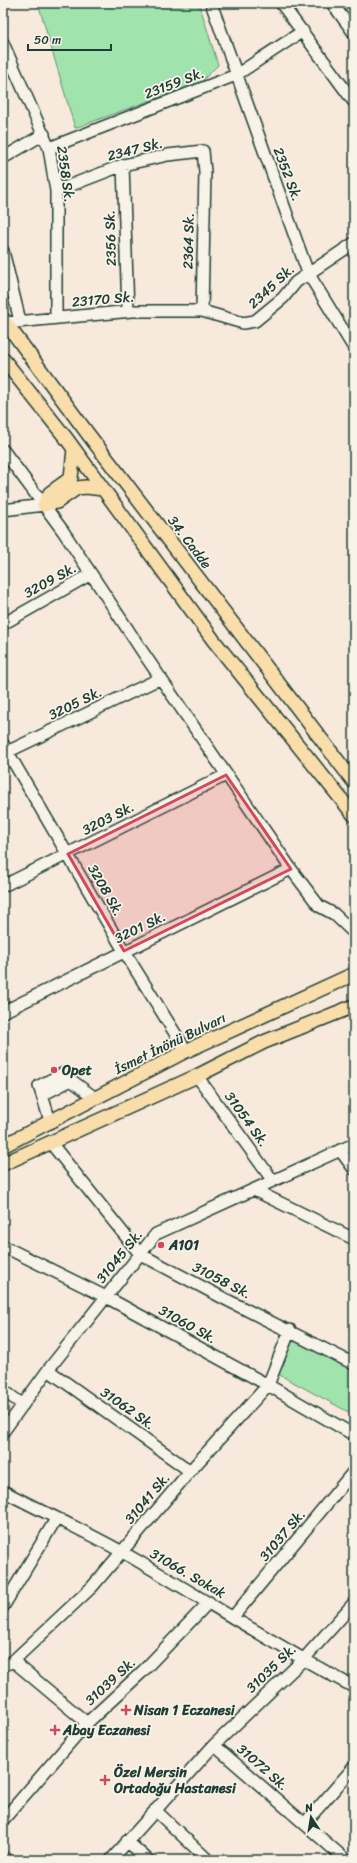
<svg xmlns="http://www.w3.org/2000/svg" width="357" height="1863" font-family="Sriracha,sans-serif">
<rect width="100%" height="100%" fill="#f7e9dc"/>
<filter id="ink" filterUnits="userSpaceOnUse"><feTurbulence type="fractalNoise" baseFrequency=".025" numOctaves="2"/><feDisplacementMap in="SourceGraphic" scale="8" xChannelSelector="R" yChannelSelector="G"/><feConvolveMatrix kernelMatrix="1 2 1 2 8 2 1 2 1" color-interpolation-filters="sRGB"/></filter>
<g filter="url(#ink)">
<path fill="#a1e3ad" stroke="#609070" d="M 38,3 L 199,3 L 218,65 L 201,82 L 75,128 Z
M 294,1338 L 354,1371 L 354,1415 L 278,1374 Z"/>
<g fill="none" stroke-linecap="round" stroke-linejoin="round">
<g stroke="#1f3d34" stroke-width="14">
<path id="minor" d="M 211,3 L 308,273 L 354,348
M 281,3 L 354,102
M 332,3 L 354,33
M 3,43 L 49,148 L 56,191 L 56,318
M 49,148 L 236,75 L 303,31
M 3,158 L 44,134
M 123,165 L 128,311
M 56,191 L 123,165 L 168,155 L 203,151 L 205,172 L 202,311
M 3,251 L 20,321
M 6,323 L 132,311 L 202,311 L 243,323 L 255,321 L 283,298 L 296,282 L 354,243
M 3,450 L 63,531 L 142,651 L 291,869 L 319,906 L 334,914 L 354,933
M 3,510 L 44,505
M 3,624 L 91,574
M 3,744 L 124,951 L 186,1051
M 3,754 L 161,678
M 3,886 L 226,775
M 3,1012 L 291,869
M 197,1076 L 273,1181
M 42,1095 L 39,1086 L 66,1072 L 71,1080 L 95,1098
M 50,1121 L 42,1095 L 71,1080
M 50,1142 L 140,1254 L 225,1299 L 354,1364
M 340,1150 L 354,1169
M 254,1190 L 354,1239
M 3,1246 L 106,1297 L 268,1385 L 354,1435
M 48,1370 L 190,1471
M 3,1390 L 23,1405
M 3,1432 L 48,1370 L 156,1234 L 354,1144
M 3,1491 C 43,1512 85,1531 124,1553 C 201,1597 276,1646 354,1687
M 3,1607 L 56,1519
M 233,1617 L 354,1471
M 13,1661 L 87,1723
M 3,1666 L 13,1661 L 92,1587 L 190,1471 L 268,1385 L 290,1330
M 214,1745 L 346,1860
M 155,1810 L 208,1860
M 3,1820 L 87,1723 L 143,1671 L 209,1602
M 305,1823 L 354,1767
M 127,1841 L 148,1860
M 111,1860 L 214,1745 L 303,1660 L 354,1603"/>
</g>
<g stroke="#1f3d34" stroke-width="16">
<path id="major" d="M 3,319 L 88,434 L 354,782
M 3,359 L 66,438 L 214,641 L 354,815
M 74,449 L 71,478 L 50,493 L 44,505 L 57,502 L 77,488 L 86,487 L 103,489
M 3,1146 L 186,1051 L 354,974
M 3,1164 L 197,1076 L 264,1042 L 354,1006
M 3,1858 L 6,1860"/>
</g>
<use href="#minor" stroke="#f7f3e8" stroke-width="11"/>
<use href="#major" stroke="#f9deab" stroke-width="13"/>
</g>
</g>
<path fill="#d1495b" fill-opacity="0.2" stroke="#d1495b" stroke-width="3" stroke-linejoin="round" d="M 226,775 L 291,869 L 124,951 L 68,854 Z"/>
<g fill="#d1495b" stroke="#f7f3e8" stroke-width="1.5">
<circle cx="54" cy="1070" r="4"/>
<circle cx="161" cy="1245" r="4"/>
<path d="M124 1704h4v4h4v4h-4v4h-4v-4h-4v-4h4z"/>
<path d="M53 1724h4v4h4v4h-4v4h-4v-4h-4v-4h4z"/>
<path d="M103 1774h4v4h4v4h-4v4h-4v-4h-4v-4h4z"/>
</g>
<g text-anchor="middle" stroke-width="3.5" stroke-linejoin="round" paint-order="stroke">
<g font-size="14" fill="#1f3d34" stroke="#f7f3e8">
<text transform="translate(174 83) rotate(-21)" y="5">23159 Sk.</text>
<text transform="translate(135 149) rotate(-14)" y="5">2347 Sk.</text>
<text transform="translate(66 174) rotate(82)" y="5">2358 Sk.</text>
<text transform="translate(288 174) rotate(69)" y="5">2352 Sk.</text>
<text transform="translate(110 238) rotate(-92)" y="5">2356 Sk.</text>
<text transform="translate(188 241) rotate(-89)" y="5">2364 Sk.</text>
<text transform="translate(271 286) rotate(-43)" y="5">2345 Sk.</text>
<text transform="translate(103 299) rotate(-5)" y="5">23170 Sk.</text>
<text transform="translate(190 542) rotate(53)" y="5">34. Cadde</text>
<text transform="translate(50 580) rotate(-29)" y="5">3209 Sk.</text>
<text transform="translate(75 703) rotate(-26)" y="5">3205 Sk.</text>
<text transform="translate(108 818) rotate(-27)" y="5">3203 Sk.</text>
<text transform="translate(106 890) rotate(60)" y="5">3208 Sk.</text>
<text transform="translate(140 927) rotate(-26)" y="5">3201 Sk.</text>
<text transform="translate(170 1043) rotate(-26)" y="5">İsmet İnönü Bulvarı</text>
<text transform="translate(247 1119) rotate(54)" y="5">31054 Sk.</text>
<text transform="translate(119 1256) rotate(-51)" y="5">31045 Sk.</text>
<text transform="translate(222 1280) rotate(27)" y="5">31058 Sk.</text>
<text transform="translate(188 1324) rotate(29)" y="5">31060 Sk.</text>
<text transform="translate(128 1408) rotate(35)" y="5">31062 Sk.</text>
<text transform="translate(147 1498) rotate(-50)" y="5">31041 Sk.</text>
<text transform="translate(282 1535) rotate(-50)" y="5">31037 Sk.</text>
<text transform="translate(188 1573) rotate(30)" y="5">31066. Sokak</text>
<text transform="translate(271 1668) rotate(-44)" y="5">31035 Sk.</text>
<text transform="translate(110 1681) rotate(-43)" y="5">31039 Sk.</text>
<text transform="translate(263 1767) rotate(41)" y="5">31072 Sk.</text>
</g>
<g font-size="14" font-weight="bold" fill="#1f3d34" stroke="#f7f3e8" text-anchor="start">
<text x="62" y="1075">Opet</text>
<text x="169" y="1250">A101</text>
<text x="134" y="1715">Nisan 1 Eczanesi</text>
<text x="63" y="1735">Abay Eczanesi</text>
<text x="114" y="1777">Özel Mersin<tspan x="114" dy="16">Ortadoğu Hastanesi</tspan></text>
</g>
</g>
<rect width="357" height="1863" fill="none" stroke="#f7f3e8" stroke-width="16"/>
<rect x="8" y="8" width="341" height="1847" fill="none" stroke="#1f3d34" stroke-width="1.5" filter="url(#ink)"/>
<g transform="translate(311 1817) rotate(348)" stroke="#f7f3e8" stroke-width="3" paint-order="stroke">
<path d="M0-3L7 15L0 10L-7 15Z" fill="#1f3d34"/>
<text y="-6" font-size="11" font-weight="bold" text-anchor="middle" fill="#1f3d34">N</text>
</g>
<path d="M28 44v6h83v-6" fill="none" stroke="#1f3d34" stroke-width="2"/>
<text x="34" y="44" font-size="12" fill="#1f3d34" stroke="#f7f3e8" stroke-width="3" paint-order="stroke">50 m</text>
</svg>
